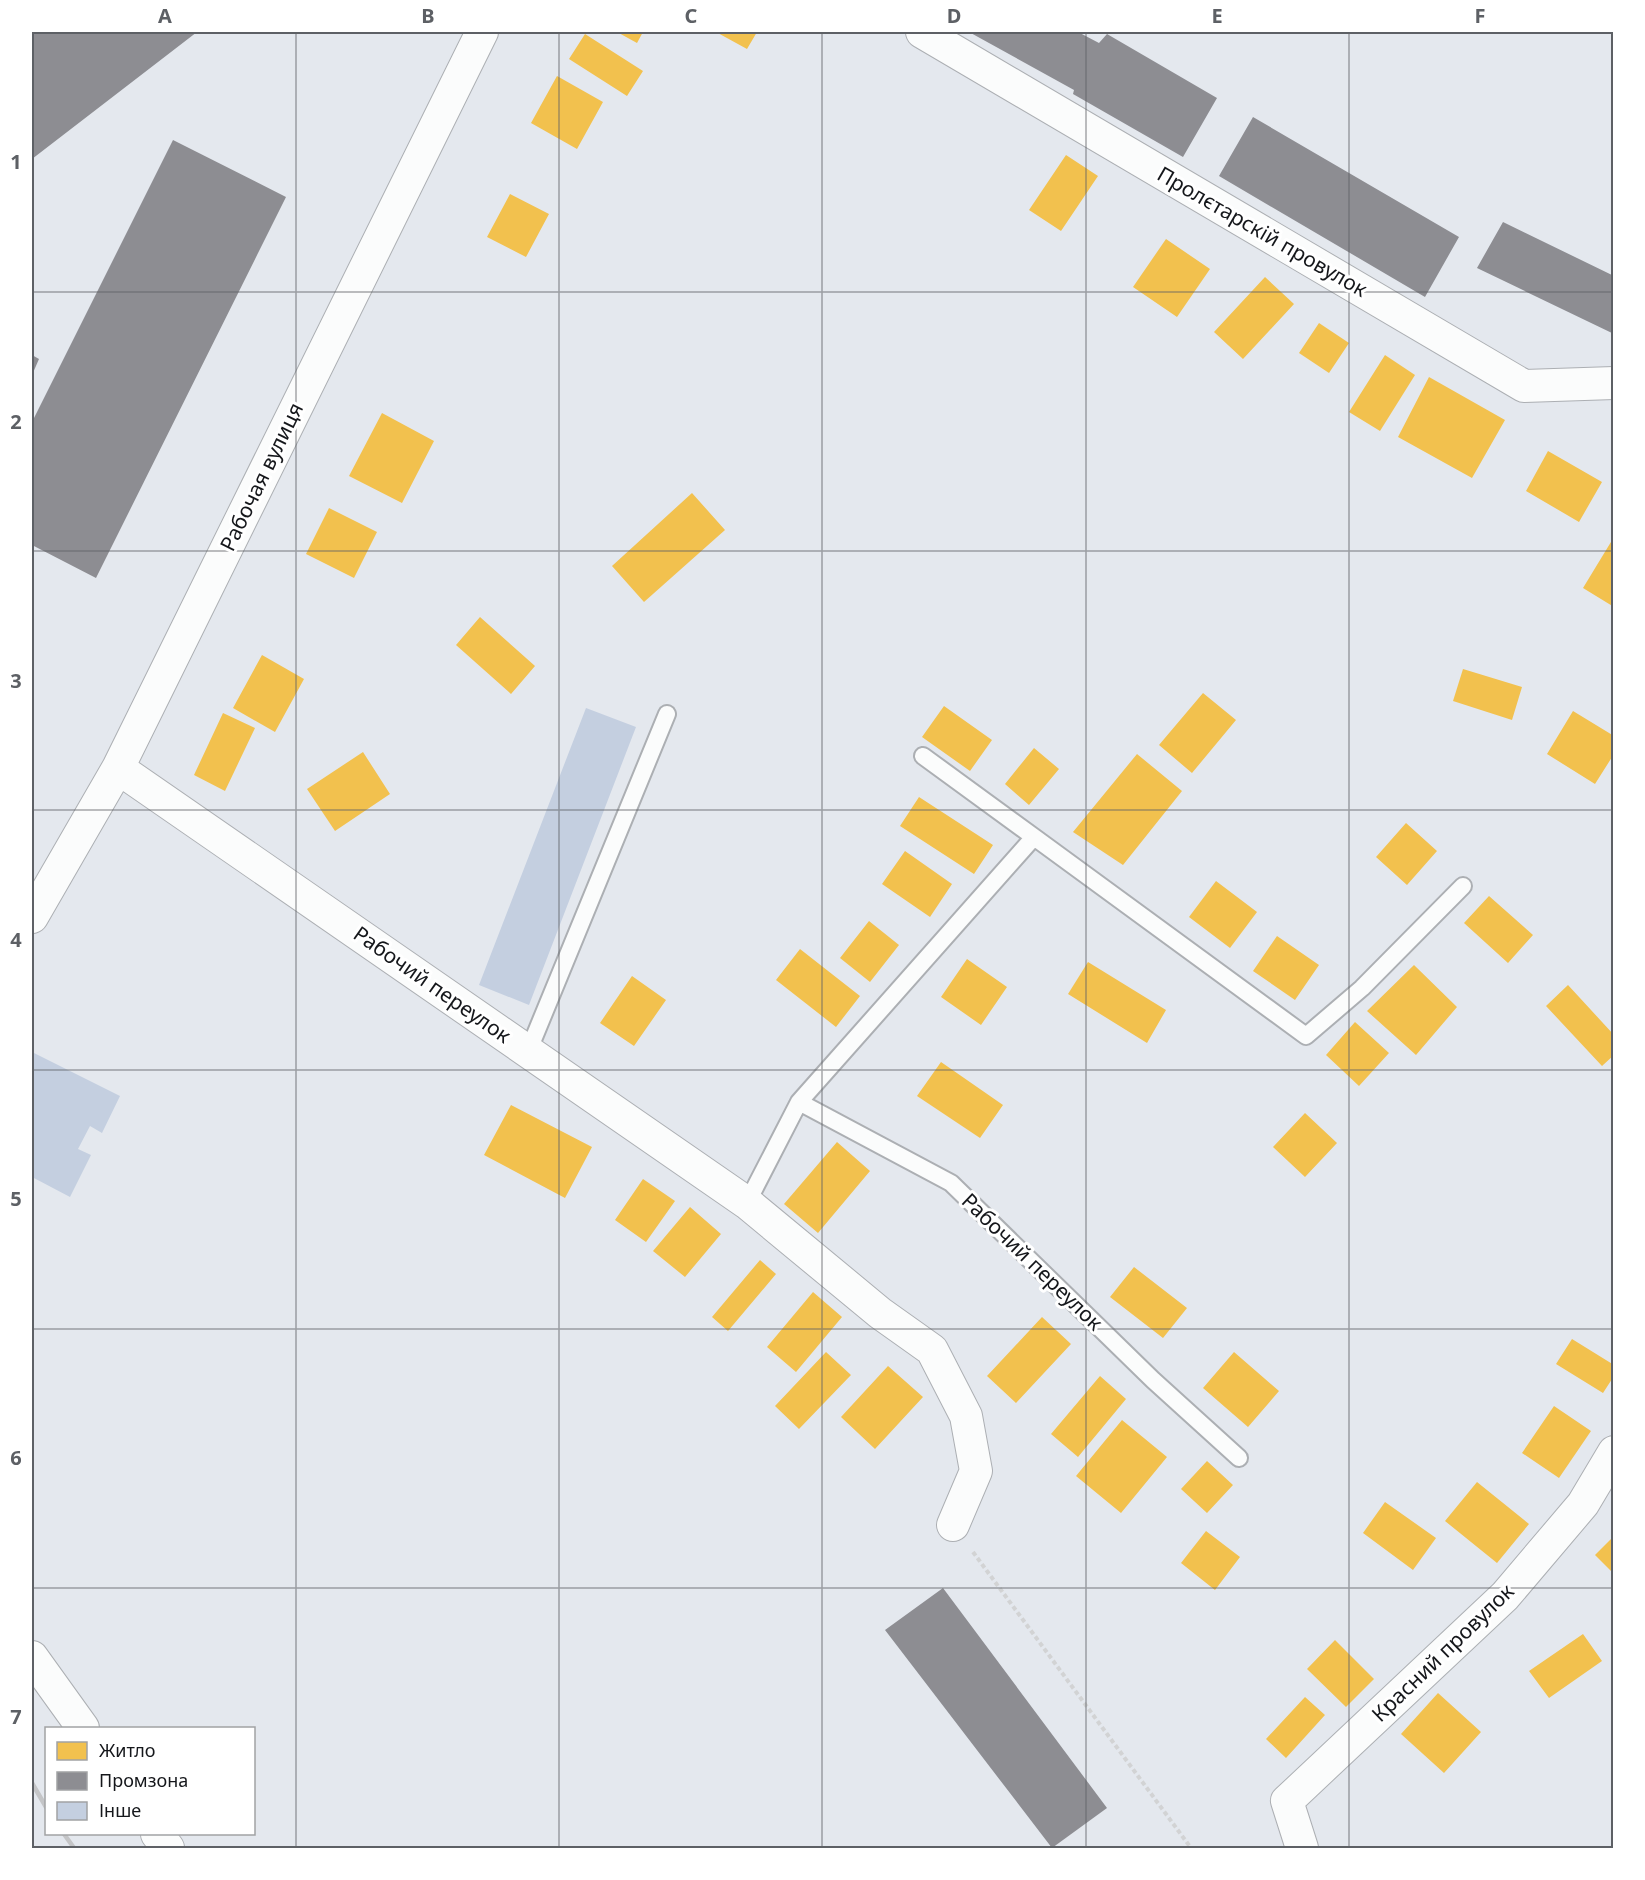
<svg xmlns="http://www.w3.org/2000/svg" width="1645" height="1880" font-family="'Noto Sans',sans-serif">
<rect width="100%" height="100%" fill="#e4e8ee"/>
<path fill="#f2c14e" d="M 617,32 L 643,32 L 637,43 Z
M 716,32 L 757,32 L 747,49 Z
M 585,34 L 643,71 L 627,96 L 569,59 Z
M 557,76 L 603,102 L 577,149 L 531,123 Z
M 1066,155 L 1098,176 L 1061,231 L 1029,210 Z
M 510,194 L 549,214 L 526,257 L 487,237 Z
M 1166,239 L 1210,269 L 1177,317 L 1133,287 Z
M 1265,277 L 1294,304 L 1243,359 L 1214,332 Z
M 1319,323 L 1349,343 L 1329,373 L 1299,353 Z
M 1385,355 L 1415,375 L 1380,431 L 1349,412 Z
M 1429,377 L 1505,420 L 1472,478 L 1398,437 Z
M 382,413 L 434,441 L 402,503 L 349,476 Z
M 1548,451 L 1602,482 L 1579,522 L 1526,491 Z
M 692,493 L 725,530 L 644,602 L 612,566 Z
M 329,508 L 377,532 L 354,578 L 306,554 Z
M 1614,537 L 1614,607 L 1583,588 Z
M 480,617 L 535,666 L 511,694 L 456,645 Z
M 262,655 L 304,679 L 275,732 L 233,708 Z
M 1463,669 L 1522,687 L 1512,720 L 1453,701 Z
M 1203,693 L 1236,720 L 1192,773 L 1159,745 Z
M 944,706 L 992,740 L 970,771 L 922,737 Z
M 1573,711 L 1614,736 L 1614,754 L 1595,784 L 1547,754 Z
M 223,713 L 255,728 L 225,791 L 194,775 Z
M 1034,748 L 1059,769 L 1029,805 L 1005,784 Z
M 363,752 L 390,794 L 335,831 L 307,789 Z
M 1137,754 L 1182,791 L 1123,865 L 1073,832 Z
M 919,797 L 993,845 L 974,874 L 900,826 Z
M 1406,823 L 1437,851 L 1407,885 L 1376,857 Z
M 905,851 L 952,884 L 930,917 L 882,884 Z
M 1216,881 L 1257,912 L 1230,948 L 1189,917 Z
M 1489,896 L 1533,935 L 1508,963 L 1464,923 Z
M 869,921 L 899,945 L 870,982 L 840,958 Z
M 1277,936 L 1319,965 L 1295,1000 L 1253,971 Z
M 800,949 L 860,996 L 836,1027 L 776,980 Z
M 967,959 L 1007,987 L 981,1025 L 941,997 Z
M 1088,962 L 1166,1010 L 1147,1043 L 1068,994 Z
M 1414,965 L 1457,1007 L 1416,1055 L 1367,1011 Z
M 632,976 L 666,1000 L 634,1046 L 600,1023 Z
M 1568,985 L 1614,1035 L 1614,1055 L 1602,1066 L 1546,1006 Z
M 1355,1022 L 1389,1053 L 1359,1086 L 1326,1055 Z
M 941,1062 L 1003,1105 L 980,1138 L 917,1096 Z
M 511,1105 L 592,1147 L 565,1198 L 484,1155 Z
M 1305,1113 L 1337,1143 L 1305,1177 L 1273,1147 Z
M 837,1142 L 870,1171 L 818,1233 L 784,1204 Z
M 643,1179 L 675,1201 L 646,1242 L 615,1220 Z
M 690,1207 L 721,1234 L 685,1277 L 653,1251 Z
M 760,1260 L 776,1274 L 728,1331 L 712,1317 Z
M 1134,1267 L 1187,1308 L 1163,1338 L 1110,1297 Z
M 813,1292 L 842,1317 L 796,1372 L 767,1347 Z
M 1042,1317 L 1071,1344 L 1016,1403 L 987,1376 Z
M 1572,1339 L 1614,1365 L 1614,1376 L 1603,1393 L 1556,1364 Z
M 826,1352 L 851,1375 L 799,1429 L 775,1406 Z
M 1234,1352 L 1279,1391 L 1248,1427 L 1203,1388 Z
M 888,1366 L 923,1397 L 875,1449 L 841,1417 Z
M 1100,1376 L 1126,1399 L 1078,1457 L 1051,1434 Z
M 1554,1406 L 1591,1431 L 1559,1478 L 1522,1453 Z
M 1122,1420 L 1167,1457 L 1121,1513 L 1076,1476 Z
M 1207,1461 L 1233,1485 L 1207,1513 L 1181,1489 Z
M 1477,1482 L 1529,1524 L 1497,1563 L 1445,1521 Z
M 1385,1502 L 1436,1538 L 1413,1570 L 1363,1533 Z
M 1206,1531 L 1240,1557 L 1215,1590 L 1181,1563 Z
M 1614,1536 L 1614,1574 L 1595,1555 Z
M 1583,1634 L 1602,1661 L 1549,1698 L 1529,1671 Z
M 1335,1640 L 1374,1679 L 1346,1707 L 1307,1669 Z
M 1438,1693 L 1481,1732 L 1444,1773 L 1401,1734 Z
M 1305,1697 L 1325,1715 L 1286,1758 L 1266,1739 Z"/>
<path fill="#8d8d92" d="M 32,32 L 197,32 L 32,159 Z
M 969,32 L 1078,32 L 1099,43 L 1107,34 L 1217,98 L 1183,157 L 1073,94 L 1074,90 Z
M 1253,117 L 1459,237 L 1425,297 L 1219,176 Z
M 173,140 L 286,197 L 96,578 L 32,545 L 32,422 Z
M 1503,222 L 1614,276 L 1614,334 L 1477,268 Z
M 32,355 L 39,359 L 32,375 Z
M 943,1588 L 1107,1808 L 1052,1848 L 885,1630 Z"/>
<path fill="#c4cfe0" d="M 586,708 L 636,727 L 529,1005 L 479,985 Z
M 32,1052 L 120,1096 L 102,1133 L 90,1126 L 78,1149 L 91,1155 L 70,1197 L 32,1177 Z"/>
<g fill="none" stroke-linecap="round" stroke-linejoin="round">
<g stroke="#acafb3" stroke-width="20">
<path id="service" d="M 923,756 L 1034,837
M 528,1052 L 667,714
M 799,1102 L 951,1183 L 1153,1380 L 1239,1458
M 747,1203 L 799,1102 L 1034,837 L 1306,1036 L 1362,988 L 1463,886"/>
</g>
<g stroke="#acafb3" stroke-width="34">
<path id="minor" d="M 922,32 L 1524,386 L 1614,383
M 118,768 L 747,1203 L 880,1313 L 932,1350 L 966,1416 L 976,1471 L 953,1525
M 32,917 L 118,768 L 482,32
M 32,1657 L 83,1728
M 157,1834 L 168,1848
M 1302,1848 L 1287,1801 L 1505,1596 L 1583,1504 L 1614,1452"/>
</g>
<path stroke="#d2d3d4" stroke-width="4" stroke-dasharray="4.5 3" stroke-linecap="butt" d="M 973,1552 L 1191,1848"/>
<use href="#service" stroke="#fbfcfc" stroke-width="16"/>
<use href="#minor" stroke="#fbfcfc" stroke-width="32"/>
<path stroke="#c4c5c7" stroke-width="4.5" d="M 32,1783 L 46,1807
M 64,1834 L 74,1848"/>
</g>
<path fill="none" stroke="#5d6065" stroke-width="1.5" stroke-opacity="0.55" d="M 296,32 L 296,1848M 559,32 L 559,1848M 822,32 L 822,1848M 1086,32 L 1086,1848M 1349,32 L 1349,1848M 32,292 L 1614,292M 32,551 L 1614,551M 32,810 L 1614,810M 32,1070 L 1614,1070M 32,1329 L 1614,1329M 32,1588 L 1614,1588"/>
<g text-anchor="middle" stroke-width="6" stroke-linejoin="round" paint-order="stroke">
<g font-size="21" fill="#15171b" stroke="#fff">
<text transform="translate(1262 232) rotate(30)" y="7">Пролєтарскій провулок</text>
<text transform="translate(262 477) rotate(-64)" y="7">Рабочая вулиця</text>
<text transform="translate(432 985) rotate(35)" y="7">Рабочий переулок</text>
<text transform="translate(1032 1262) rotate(44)" y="7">Рабочий переулок</text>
<text transform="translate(1443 1653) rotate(-44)" y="7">Красний провулок</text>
</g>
</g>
<rect width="1645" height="1880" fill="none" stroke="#ffffff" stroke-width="66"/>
<rect x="45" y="1727" width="210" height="108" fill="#ffffff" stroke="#a1a2a4" stroke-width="1.5"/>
<rect x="57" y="1742" width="30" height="18" fill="#f2c14e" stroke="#a1a2a4" stroke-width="1.5"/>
<text x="99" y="1757" font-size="18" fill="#15171b">Житло</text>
<rect x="57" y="1772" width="30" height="18" fill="#8d8d92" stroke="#a1a2a4" stroke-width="1.5"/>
<text x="99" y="1787" font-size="18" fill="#15171b">Промзона</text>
<rect x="57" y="1802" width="30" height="18" fill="#c4cfe0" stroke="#a1a2a4" stroke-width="1.5"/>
<text x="99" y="1817" font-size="18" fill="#15171b">Інше</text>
<rect x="33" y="33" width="1579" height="1814" fill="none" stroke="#5d6065" stroke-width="2"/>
<g font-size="20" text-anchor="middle" font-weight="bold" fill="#5d6065">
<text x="165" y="23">A</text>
<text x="428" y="23">B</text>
<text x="691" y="23">C</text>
<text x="954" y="23">D</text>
<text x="1217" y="23">E</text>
<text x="1480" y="23">F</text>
<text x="16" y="169">1</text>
<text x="16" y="429">2</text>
<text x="16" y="688">3</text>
<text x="16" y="947">4</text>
<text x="16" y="1206">5</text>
<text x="16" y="1465">6</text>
<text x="16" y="1724">7</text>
</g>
</svg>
